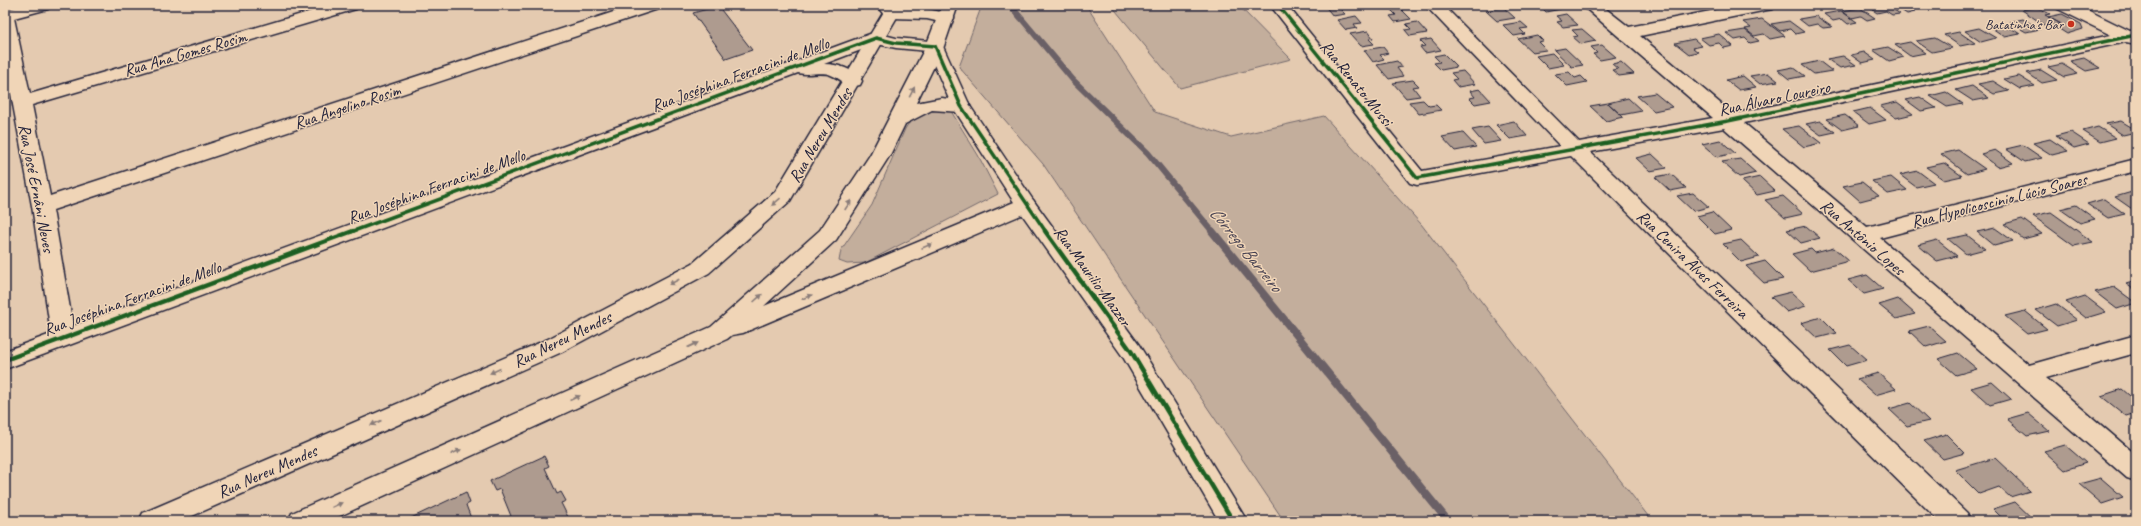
<svg xmlns="http://www.w3.org/2000/svg" width="2141" height="526" font-family="Caveat,sans-serif">
<rect width="100%" height="100%" fill="#e4cab0"/>
<filter id="ink" filterUnits="userSpaceOnUse"><feTurbulence type="fractalNoise" baseFrequency=".025" numOctaves="2"/><feDisplacementMap in="SourceGraphic" scale="8" xChannelSelector="R" yChannelSelector="G"/><feConvolveMatrix kernelMatrix="1 2 1 2 8 2 1 2 1" color-interpolation-filters="sRGB"/></filter>
<g filter="url(#ink)">
<path fill="#c3ae9c" stroke="#72686c" d="M 982,5 L 1086,5 L 1155,112 L 1231,137 L 1324,116 L 1421,224 L 1652,521 L 1284,521 L 1043,164 L 959,67 Z
M 1111,5 L 1238,5 L 1291,59 L 1180,88 Z
M 928,107 L 949,108 L 978,155 L 998,194 L 865,263 L 847,264 L 839,261 L 841,250 L 872,205 L 905,129 L 914,115 Z"/>
<g fill="none" stroke-linecap="round" stroke-linejoin="round">
<path stroke="#6a6066" stroke-width="6" d="M 1010,5 L 1073,80 L 1148,153 L 1213,232"/>
<path stroke="#6a6066" stroke-width="8" d="M 1212,231 L 1448,521"/>
</g>
<path fill="#ae9b8f" stroke="#22223b" d="M 1324,5 L 1344,5 L 1346,8 L 1340,9 L 1345,14 L 1333,16 Z
M 1546,5 L 1557,5 L 1561,9 L 1546,12 L 1540,6 Z
M 1873,5 L 1887,5 L 1900,14 L 1892,15 L 1886,11 L 1877,13 L 1867,6 Z
M 1893,5 L 1913,5 L 1918,8 L 1911,10 L 1915,12 L 1907,14 Z
M 718,6 L 752,50 L 726,59 L 693,13 Z
M 1503,7 L 1515,18 L 1497,21 L 1486,11 Z
M 2037,7 L 2050,14 L 2045,15 L 2061,24 L 2047,27 L 2022,10 Z
M 1860,8 L 1875,18 L 1867,20 L 1861,16 L 1852,18 L 1842,11 Z
M 1401,9 L 1411,19 L 1395,22 L 1390,16 L 1396,15 L 1391,10 Z
M 1841,11 L 1857,22 L 1848,24 L 1842,19 L 1833,21 L 1824,14 Z
M 1566,14 L 1578,25 L 1563,27 L 1557,22 L 1562,21 L 1556,16 Z
M 2062,14 L 2081,24 L 2083,29 L 2067,34 L 2056,27 L 2061,24 L 2048,17 Z
M 1356,16 L 1362,23 L 1354,24 L 1357,28 L 1346,30 L 1337,20 Z
M 1816,16 L 1832,27 L 1823,28 L 1817,24 L 1808,26 L 1799,19 Z
M 1762,19 L 1785,36 L 1770,39 L 1764,34 L 1754,36 L 1745,29 L 1751,28 L 1743,22 Z
M 2023,19 L 2040,29 L 2026,32 L 2009,22 Z
M 1789,21 L 1804,32 L 1795,34 L 1790,29 L 1780,31 L 1771,24 Z
M 1417,22 L 1427,33 L 1410,36 L 1405,30 L 1411,29 L 1406,24 Z
M 1521,22 L 1528,28 L 1520,29 L 1525,34 L 1514,36 L 1503,25 Z
M 2003,23 L 2020,34 L 2005,37 L 1989,26 Z
M 1979,28 L 1996,38 L 1981,42 L 1965,31 Z
M 1582,29 L 1596,41 L 1581,44 L 1573,37 L 1578,36 L 1572,30 Z
M 1745,30 L 1759,41 L 1750,43 L 1745,38 L 1735,40 L 1726,33 Z
M 1368,31 L 1373,38 L 1369,39 L 1374,44 L 1361,46 L 1350,34 Z
M 1959,32 L 1975,43 L 1960,46 L 1944,35 Z
M 1719,34 L 1733,46 L 1724,48 L 1719,43 L 1709,45 L 1700,38 Z
M 1537,35 L 1543,41 L 1538,42 L 1546,50 L 1532,52 L 1518,39 Z
M 1935,38 L 1952,48 L 1932,52 L 1916,41 Z
M 1431,39 L 1441,50 L 1425,53 L 1420,47 L 1425,46 L 1420,41 Z
M 1694,39 L 1702,46 L 1693,48 L 1698,52 L 1689,54 L 1675,43 Z
M 1910,42 L 1925,53 L 1910,56 L 1895,45 Z
M 1602,45 L 1616,57 L 1600,60 L 1593,54 L 1597,53 L 1591,47 Z
M 1383,47 L 1388,53 L 1380,55 L 1384,59 L 1373,62 L 1364,50 Z
M 1888,47 L 1904,57 L 1889,61 L 1873,50 Z
M 1565,48 L 1583,65 L 1572,67 L 1554,50 Z
M 1864,52 L 1875,60 L 1862,63 L 1851,55 Z
M 1552,53 L 1564,65 L 1548,68 L 1536,56 Z
M 1444,54 L 1457,67 L 1441,70 L 1434,63 L 1440,62 L 1434,56 Z
M 1843,56 L 1856,65 L 1840,68 L 1827,59 Z
M 2084,58 L 2100,68 L 2086,71 L 2070,61 Z
M 1397,61 L 1402,67 L 1397,68 L 1403,76 L 1389,79 L 1377,65 Z
M 1819,61 L 1832,71 L 1814,74 L 1802,65 Z
M 1621,62 L 1634,74 L 1619,76 L 1612,70 L 1618,69 L 1612,64 Z
M 2062,64 L 2078,74 L 2064,77 L 2048,67 Z
M 1793,67 L 1805,76 L 1789,79 L 1778,70 Z
M 2041,70 L 2057,80 L 2042,83 L 2027,73 Z
M 1463,71 L 1475,84 L 1458,87 L 1452,80 L 1457,79 L 1451,73 Z
M 1569,72 L 1575,78 L 1581,76 L 1587,82 L 1567,86 L 1555,74 Z
M 1768,73 L 1778,81 L 1760,84 L 1750,76 Z
M 1743,76 L 1756,87 L 1739,90 L 1726,80 Z
M 2019,76 L 2035,86 L 2020,89 L 2004,79 Z
M 1413,80 L 1419,86 L 1413,87 L 1420,96 L 1406,98 L 1393,83 Z
M 1993,81 L 2009,91 L 1994,94 L 1978,84 Z
M 1972,86 L 1989,98 L 1973,101 L 1956,90 Z
M 1480,89 L 1491,101 L 1475,104 L 1469,98 L 1475,97 L 1470,91 Z
M 1946,92 L 1963,104 L 1947,107 L 1930,96 Z
M 1655,93 L 1672,107 L 1654,111 L 1637,96 Z
M 1920,97 L 1936,108 L 1921,111 L 1906,100 Z
M 1628,98 L 1642,111 L 1621,115 L 1608,103 Z
M 1423,100 L 1429,106 L 1436,105 L 1441,110 L 1419,114 L 1409,102 Z
M 1897,102 L 1913,114 L 1896,118 L 1880,106 Z
M 1608,103 L 1623,117 L 1606,121 L 1590,106 Z
M 1870,108 L 1886,120 L 1869,124 L 1853,112 Z
M 1845,115 L 1859,126 L 1842,130 L 1827,119 Z
M 1514,121 L 1527,136 L 1510,139 L 1496,125 Z
M 1820,121 L 1835,132 L 1821,135 L 1806,124 Z
M 2121,121 L 2136,130 L 2136,132 L 2123,135 L 2106,124 Z
M 1799,126 L 1821,143 L 1804,147 L 1782,129 Z
M 1488,127 L 1501,141 L 1484,144 L 1472,130 Z
M 2098,127 L 2116,138 L 2100,142 L 2083,131 Z
M 2071,132 L 2089,144 L 2074,148 L 2056,136 Z
M 1463,133 L 1476,147 L 1455,151 L 1442,137 Z
M 2050,139 L 2068,151 L 2052,155 L 2033,143 Z
M 1720,140 L 1735,153 L 1717,157 L 1702,144 Z
M 2023,145 L 2042,158 L 2025,162 L 2006,149 Z
M 1958,150 L 1985,169 L 1967,174 L 1941,154 Z
M 1995,150 L 2013,163 L 1998,167 L 1981,154 Z
M 1652,154 L 1667,168 L 1650,171 L 1636,158 Z
M 1740,159 L 1756,173 L 1739,177 L 1722,162 Z
M 1944,163 L 1962,176 L 1944,180 L 1926,167 Z
M 1918,171 L 1934,183 L 1916,187 L 1900,175 Z
M 1671,174 L 1686,188 L 1670,191 L 1655,177 Z
M 1760,177 L 1775,191 L 1757,195 L 1742,181 Z
M 1891,177 L 1907,190 L 1888,194 L 1872,181 Z
M 1862,182 L 1879,196 L 1860,201 L 1843,186 Z
M 2132,192 L 2136,195 L 2135,211 L 2115,197 Z
M 1693,193 L 1709,207 L 1693,211 L 1677,196 Z
M 1783,196 L 1803,214 L 1785,218 L 1765,200 Z
M 2104,199 L 2125,214 L 2108,218 L 2087,204 Z
M 2076,205 L 2095,219 L 2080,223 L 2060,209 Z
M 1712,212 L 1731,230 L 1715,234 L 1697,216 Z
M 2051,212 L 2093,242 L 2074,246 L 2033,216 Z
M 2022,219 L 2042,234 L 2023,239 L 2004,224 Z
M 1806,226 L 1820,238 L 1801,243 L 1787,230 Z
M 1995,228 L 2013,241 L 1994,246 L 1977,232 Z
M 1967,235 L 1985,249 L 1966,254 L 1948,239 Z
M 1741,240 L 1759,257 L 1741,262 L 1723,244 Z
M 1937,240 L 1957,256 L 1937,261 L 1918,245 Z
M 1834,248 L 1849,261 L 1810,271 L 1792,254 L 1811,249 L 1815,253 Z
M 1765,261 L 1783,279 L 1764,283 L 1746,266 Z
M 1867,275 L 1883,289 L 1864,294 L 1848,280 Z
M 2136,281 L 2136,291 L 2126,284 Z
M 2114,287 L 2136,303 L 2117,309 L 2095,292 Z
M 1791,292 L 1806,306 L 1787,312 L 1771,297 Z
M 2085,296 L 2106,312 L 2086,318 L 2066,302 Z
M 1898,299 L 1915,314 L 1896,319 L 1879,305 Z
M 2056,304 L 2077,320 L 2057,326 L 2036,310 Z
M 2025,311 L 2047,329 L 2027,334 L 2005,316 Z
M 1821,317 L 1837,333 L 1817,338 L 1801,323 Z
M 1929,326 L 1946,341 L 1926,347 L 1909,331 Z
M 1850,345 L 1867,360 L 1846,366 L 1830,350 Z
M 1958,353 L 1977,369 L 1956,375 L 1938,359 Z
M 1878,373 L 1896,389 L 1875,395 L 1857,379 Z
M 1992,382 L 2011,399 L 1990,405 L 1971,388 Z
M 2122,389 L 2136,401 L 2136,413 L 2126,416 L 2101,396 Z
M 1910,403 L 1929,421 L 1907,426 L 1889,409 Z
M 2028,413 L 2049,431 L 2027,436 L 2007,419 Z
M 1946,434 L 1965,453 L 1943,459 L 1924,441 Z
M 2065,445 L 2086,463 L 2065,470 L 2044,451 Z
M 544,456 L 549,466 L 545,468 L 557,494 L 561,492 L 566,501 L 561,503 L 570,521 L 508,521 L 507,519 L 511,516 L 500,489 L 495,491 L 490,481 Z
M 1995,458 L 2030,491 L 2010,497 L 1999,487 L 1979,494 L 1955,470 Z
M 2101,478 L 2123,497 L 2102,504 L 2079,484 Z
M 466,492 L 470,503 L 466,505 L 472,521 L 410,521 L 409,519 Z
M 2015,502 L 2035,521 L 2005,521 L 1993,509 Z
M 2136,515 L 2136,521 L 2119,520 Z"/>
<g fill="none" stroke-linecap="round" stroke-linejoin="round">
<g stroke="#22223b" stroke-width="3">
<path id="minor" d="M 23,5 L 50,5 L 48,9 L 14,18 L 30,94 L 332,5 L 358,5 L 356,9 L 32,105 L 50,196 L 635,5 L 660,5 L 658,9 L 53,210 L 73,326 L 870,34 L 876,33 L 896,38 L 941,42 L 970,106 L 1033,200 L 1139,345 L 1247,521 L 1219,521 L 1123,357 L 1019,210 L 952,106 L 928,51 L 896,48 L 877,44 L 824,64 C 838,64 854,69 862,81 L 860,85 C 846,88 842,79 831,75 C 821,71 809,76 798,73 L 5,369 L 5,351 L 51,334 L 32,206 L 5,62 L 5,10 Z
M 876,5 L 927,9 L 951,14 L 954,18 L 951,22 L 945,23 L 927,19 L 892,18 L 886,17 Z
M 1270,5 L 1287,5 L 1422,171 L 1560,146 L 1425,5 L 1443,5 L 1579,142 L 1713,118 L 1582,5 L 1601,5 L 1629,27 L 1741,5 L 1775,5 L 1773,9 L 1767,10 L 1640,36 L 1733,114 L 2111,35 L 2058,9 L 2056,5 L 2077,5 L 2130,31 L 2136,30 L 2136,44 L 2126,42 L 1744,123 L 1867,227 L 2136,159 L 2136,171 L 1880,238 L 2029,365 L 2136,335 L 2136,353 L 2046,378 L 2136,455 L 2136,481 L 2127,478 L 1724,128 L 1590,152 L 1967,513 L 1971,521 L 1939,521 L 1571,156 L 1417,185 L 1410,183 Z"/>
</g>
<g stroke="#22223b" stroke-width="3">
<path id="major" d="M 888,5 L 904,5 L 790,201 L 709,273 L 562,352 L 181,521 L 139,521 L 143,513 L 546,340 L 693,263 L 775,192 Z
M 942,5 L 958,5 L 944,46 L 916,103 L 942,98 L 968,102 L 970,106 L 968,110 L 961,112 L 932,110 L 905,124 L 890,155 L 836,240 L 764,306 L 1019,200 L 1026,198 L 1033,200 L 1036,205 L 1033,210 L 743,333 L 732,335 L 727,339 L 329,521 L 288,521 L 292,513 L 711,327 L 820,230 L 870,155 L 926,46 Z"/>
</g>
<use href="#minor" fill="#f0d5b7" fill-rule="evenodd"/>
<use href="#major" fill="#f0d5b7" fill-rule="evenodd"/>
<g stroke="#f0d5b7" stroke-width="5.5">
<path id="cycleway-far1" d="M 1278,5 L 1417,178 L 1728,121 L 2136,35
M 351,232 L 876,38 L 896,43 L 935,46 L 961,106 L 1046,232"/>
</g>
<g stroke="#f0d5b7" stroke-width="7">
<path id="cycleway" d="M 1045,231 L 1131,351 L 1233,521
M 5,360 L 353,231"/>
</g>
<use href="#cycleway-far1" stroke="#1b5e20" stroke-width="3.5"/>
<use href="#cycleway" stroke="#1b5e20" stroke-width="4.5"/>
</g>
<defs><path id="oneway-solid" d="M-6-.8H1V-3.2L6.5 0L1 3.2V.8H-6Z"/></defs>
<g fill="#897c79">
<use href="#oneway-solid" transform="translate(912 92) rotate(-63)"/>
<use href="#oneway-solid" transform="translate(776 202) rotate(139)"/>
<use href="#oneway-solid" transform="translate(848 205) rotate(-57)"/>
<use href="#oneway-solid" transform="translate(927 246) rotate(-23)"/>
<use href="#oneway-solid" transform="translate(674 282) rotate(152)"/>
<use href="#oneway-solid" transform="translate(807 297) rotate(-23)"/>
<use href="#oneway-solid" transform="translate(758 298) rotate(-42)"/>
<use href="#oneway-solid" transform="translate(693 345) rotate(-24)"/>
<use href="#oneway-solid" transform="translate(495 371) rotate(156)"/>
<use href="#oneway-solid" transform="translate(575 398) rotate(-24)"/>
<use href="#oneway-solid" transform="translate(376 423) rotate(156)"/>
<use href="#oneway-solid" transform="translate(456 452) rotate(-24)"/>
<use href="#oneway-solid" transform="translate(337 505) rotate(-24)"/>
</g>
</g>
<circle fill="#c8321e" stroke="#f0d5b7" stroke-width="1.5" cx="2071" cy="24" r="4"/>
<g text-anchor="middle" stroke-width="3" stroke-linejoin="round" paint-order="stroke">
<g font-size="14" fill="#22223b" stroke="#f0d5b7" text-anchor="end">
<text x="2063" y="29">Batatinha's Bar</text>
</g>
<g font-size="17" fill="#22223b" stroke="#f0d5b7">
<text transform="translate(185 53) rotate(-16)" y="6">Rua Ana Gomes Rosim</text>
<text transform="translate(740 74) rotate(-20)" y="6">Rua Joséphina Ferracini de Mello</text>
<text transform="translate(1357 83) rotate(51)" y="6">Rua Renato Mussi</text>
<text transform="translate(1774 98) rotate(-12)" y="6">Rua Álvaro Loureiro</text>
<text transform="translate(347 106) rotate(-18)" y="6">Rua Angelino Rosim</text>
<text transform="translate(820 135) rotate(-59)" y="6">Rua Nereu Mendes</text>
<text transform="translate(436 186) rotate(-20)" y="6">Rua Joséphina Ferracini de Mello</text>
<text transform="translate(37 188) rotate(79)" y="6">Rua José Ernâni Neves</text>
<text transform="translate(1999 200) rotate(-14)" y="6">Rua Hypolicoscinio Lúcio Soares</text>
<text transform="translate(1863 237) rotate(41)" y="6">Rua Antônio Lopes</text>
<text transform="translate(1693 264) rotate(44)" y="6">Rua Cenira Alves Ferreira</text>
<text transform="translate(1093 276) rotate(54)" y="6">Rua Maurilio Mazzer</text>
<text transform="translate(132 298) rotate(-20)" y="6">Rua Joséphina Ferracini de Mello</text>
<text transform="translate(562 339) rotate(-26)" y="6">Rua Nereu Mendes</text>
<text transform="translate(267 471) rotate(-24)" y="6">Rua Nereu Mendes</text>
</g>
<g font-size="18" font-style="italic" fill="#464151" stroke="#f0d5b7">
<text transform="translate(1246 249) rotate(51)" y="6">Córrego Barreiro</text>
</g>
</g>
<rect width="2141" height="526" fill="none" stroke="#f0d5b7" stroke-width="20"/>
<rect x="10" y="10" width="2121" height="506" fill="none" stroke="#22223b" stroke-width="1.5" filter="url(#ink)"/>
</svg>
